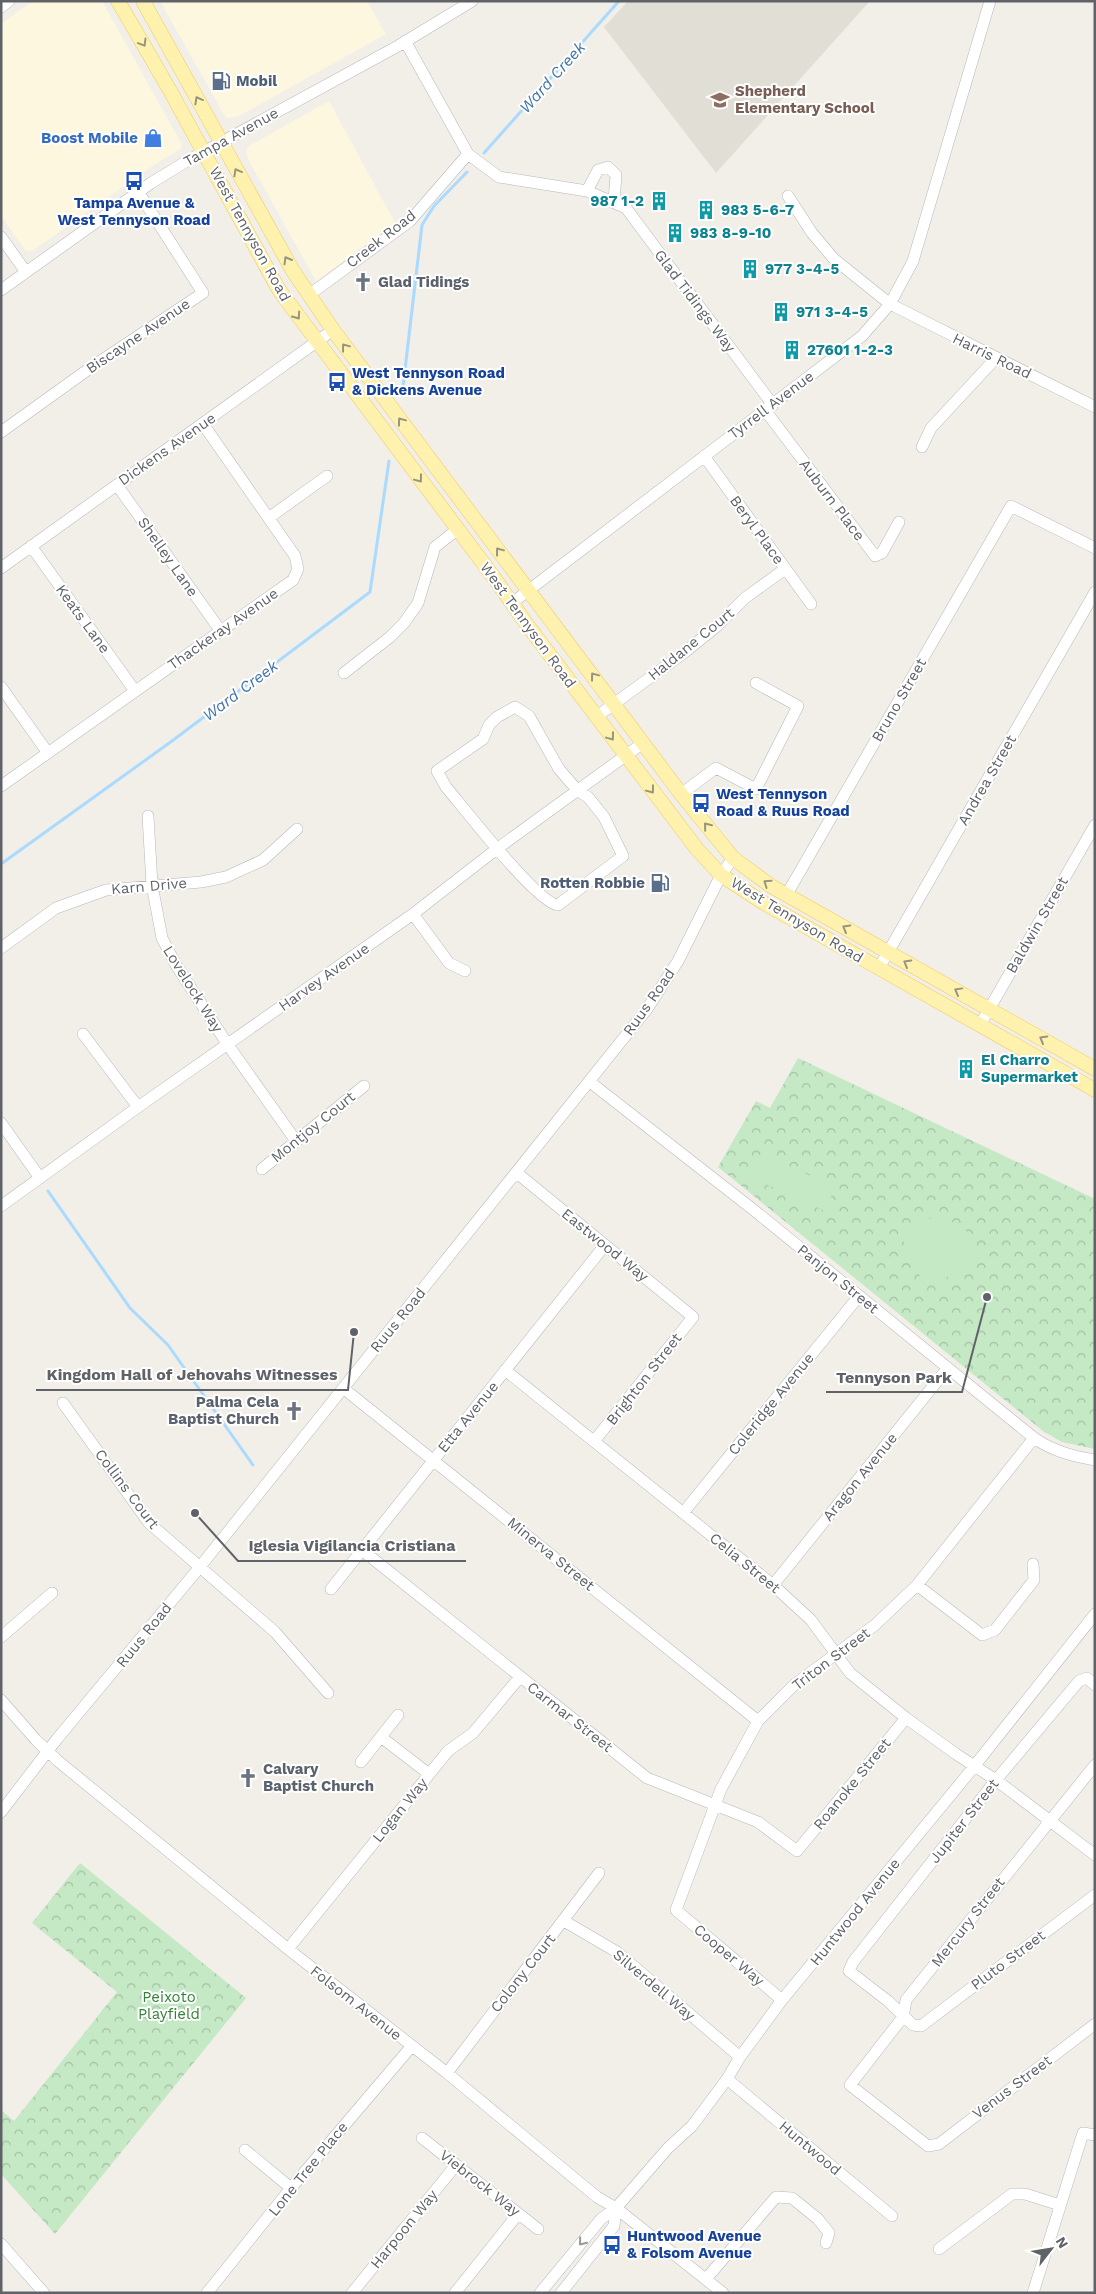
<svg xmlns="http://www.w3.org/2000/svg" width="1096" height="2294" font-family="'Work Sans',sans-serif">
<defs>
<pattern id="park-crowns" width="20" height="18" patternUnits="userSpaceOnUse" patternTransform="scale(1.25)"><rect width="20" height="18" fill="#c5e8c5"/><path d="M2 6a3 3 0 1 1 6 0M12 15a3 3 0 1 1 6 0" fill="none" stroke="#a3c0a4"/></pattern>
</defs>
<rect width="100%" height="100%" fill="#f1efe8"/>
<path fill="#fef7e0" d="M 33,1 L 102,1 L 182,145 L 180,149 L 155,164 L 32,251 L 26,251 L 1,216 L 1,24 Z
M 160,1 L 367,1 L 386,34 L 237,117 L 226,118 Z
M 329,101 L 395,223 L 316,281 L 248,159 L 246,150 L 251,145 Z"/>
<path fill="#e1ded6" d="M 628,1 L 870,1 L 716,173 L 604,27 Z"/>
<path fill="url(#park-crowns)" d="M 798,1058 L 1095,1199 L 1095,1449 L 1062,1442 L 1043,1431 L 718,1167 L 756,1101 L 770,1108 Z
M 80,1863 L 246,1998 L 55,2234 L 1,2174 L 1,2110 L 14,2121 L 117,1992 L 32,1923 Z"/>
<path fill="#c5e8c5" d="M 761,1153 L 835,1187 L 825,1211 L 750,1177 Z
M 933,1218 C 963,1221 974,1233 980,1262 L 925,1287 L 901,1236 L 919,1221 Z"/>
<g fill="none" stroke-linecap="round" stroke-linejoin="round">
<path stroke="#aadaff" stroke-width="3" d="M 484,153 L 619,1
M 402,395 L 422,225 L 434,206 L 467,172
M 1,864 L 172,741 L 370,592 L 389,461
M 48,1191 L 130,1308 L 168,1345 L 253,1465"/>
<g stroke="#b5b8bc" stroke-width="12">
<path id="minor" d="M 1,7 L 9,1
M 405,41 L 468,154 L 499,177 L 587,191 L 626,208 L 773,405
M 587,191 L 598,170 L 608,167 L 616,175 L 614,201
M 788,196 L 812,233 L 834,259 L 890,304 L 1095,407
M 1,237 L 26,272
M 1,290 L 151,183 L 187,161 L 398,46 L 472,1
M 309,295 L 410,221 L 468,154
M 765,410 L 875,556 L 882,553 L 899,522
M 1,432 L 93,366 L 203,293 L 139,193
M 922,447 L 931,428 L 996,358
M 704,456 L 811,604
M 117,485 L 220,630
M 270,517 L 327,476
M 31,546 L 135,691
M 1,568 L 333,330
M 512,603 L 862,336 L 890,304 L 913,261 L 990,1
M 344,673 L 390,637 L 404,623 L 418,603 L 435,547 L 458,529
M 1,687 L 48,753
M 515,707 L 529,716 L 559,769 L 577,790 L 588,797 L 604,817 L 623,856 L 558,905 C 537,903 464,808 446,787 L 437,771 L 483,739 L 489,725 L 497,717 Z
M 596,717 L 685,652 L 717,626 L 745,598 L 785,569
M 1,786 L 293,580 L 298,569 L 295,556 L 203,424
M 681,794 L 716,768 L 756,789 L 798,706 L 756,683
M 148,816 L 152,885 L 162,938 L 176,965 L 228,1045 L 296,1141
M 787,894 L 1011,506 L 1095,548
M 413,914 L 449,963 L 465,971
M 1,948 L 56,908 L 106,890 L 201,882 L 226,877 L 263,860 L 297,829
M 879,968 L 1095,592
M 980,1025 L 1095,825
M 83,1034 L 138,1107
M 590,1082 L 755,1211 L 1034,1438 C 1053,1451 1072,1456 1095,1460
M 1,1123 L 40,1178
M 262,1169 L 364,1086
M 517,1173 L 693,1317 L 595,1440
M 1,1206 L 138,1107 L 413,914 L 498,848 L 643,743
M 505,1370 L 773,1585 L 811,1620 L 850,1673 L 906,1718 L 956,1754 L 996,1780 L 1095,1855
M 343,1388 L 758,1721
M 63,1403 L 149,1523 L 275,1632 L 328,1693
M 683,1513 L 859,1296
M 362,1550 L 647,1778 L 758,1822 L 797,1851 L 906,1718
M 773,1585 L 947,1369
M 917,1585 L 982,1635 L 995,1630 L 1034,1580 L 1033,1564
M 331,1589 L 605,1245
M 1,1637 L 52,1593
M 1095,1685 L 1087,1678 L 1079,1681 L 996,1780 L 853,1962 L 849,1971 L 888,2001 L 913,2025 L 921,2026 L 1095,1895
M 1,1700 L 36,1740 L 58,1761 L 288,1949 L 447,2073 L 597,2197 L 616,2208 L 723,2293
M 381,1737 L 429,1774
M 361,1762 L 398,1715
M 1095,1765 L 906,2000 L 903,2017 L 850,2085 L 928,2146 L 939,2144 L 1095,2024
M 1,1812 L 57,1739 L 199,1568 L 647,1009 L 678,961 L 721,875 L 733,858
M 564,1921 L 617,1952 L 740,2057
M 288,1949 L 448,1751 L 473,1733 L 520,1677
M 782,2000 L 676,1910 L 721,1789 L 758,1721 L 794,1685 L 875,1625 L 917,1585 L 1034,1438
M 447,2073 L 599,1873
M 727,2079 L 892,2216
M 422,2138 L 538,2229
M 245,2150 L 291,2188
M 1,2244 L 44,2293
M 939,2249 L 1012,2194 L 1025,2194 L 1060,2205
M 706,2279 L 776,2197 L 792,2198 L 818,2219 L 829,2233 L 826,2243
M 207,2293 L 291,2188 L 411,2047
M 352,2293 L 456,2165
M 455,2293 L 518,2214
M 540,2293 L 601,2219 L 616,2208 L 668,2148 L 692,2126 L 727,2079 L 740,2057 L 782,2000 L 968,1774 L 1095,1614
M 561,2293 L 614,2226 L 616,2208
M 1033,2293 L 1083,2133 L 1095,2135"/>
</g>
<g stroke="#f2c960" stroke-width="15">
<path id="major" d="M 118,1 L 168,87 L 279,290 L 495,579 L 528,626 L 697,849 L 721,875 L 762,902 L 1095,1090
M 143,1 L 293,271 L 333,330 L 681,794 L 733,858 L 771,886 L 1095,1069"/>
</g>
<use href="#minor" stroke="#fff" stroke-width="11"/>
<use href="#major" stroke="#fff2af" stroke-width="14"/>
</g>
<defs><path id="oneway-chevron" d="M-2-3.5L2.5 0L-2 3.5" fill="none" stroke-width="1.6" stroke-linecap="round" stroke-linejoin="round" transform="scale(1.25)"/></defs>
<g stroke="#979581">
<use href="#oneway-chevron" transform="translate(143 43) rotate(59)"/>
<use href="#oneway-chevron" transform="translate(198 100) rotate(-119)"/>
<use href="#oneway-chevron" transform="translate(237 172) rotate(-119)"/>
<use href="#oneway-chevron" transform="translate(287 260) rotate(-120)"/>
<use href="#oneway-chevron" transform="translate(297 316) rotate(55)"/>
<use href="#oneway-chevron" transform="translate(345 347) rotate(-127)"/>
<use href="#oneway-chevron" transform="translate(401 421) rotate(-127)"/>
<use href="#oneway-chevron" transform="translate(419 479) rotate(53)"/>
<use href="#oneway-chevron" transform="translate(499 551) rotate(-127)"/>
<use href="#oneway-chevron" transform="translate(594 676) rotate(-127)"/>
<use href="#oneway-chevron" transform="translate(611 737) rotate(53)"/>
<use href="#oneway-chevron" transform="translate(651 790) rotate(53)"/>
<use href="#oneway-chevron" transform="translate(707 826) rotate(-129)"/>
<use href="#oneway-chevron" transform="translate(767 883) rotate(-145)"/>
<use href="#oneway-chevron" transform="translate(846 928) rotate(-150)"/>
<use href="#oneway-chevron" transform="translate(907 963) rotate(-150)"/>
<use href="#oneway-chevron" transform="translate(958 991) rotate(-151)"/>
<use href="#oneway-chevron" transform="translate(1043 1039) rotate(-150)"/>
</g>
<use stroke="#979a9d" href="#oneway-chevron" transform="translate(582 2242) rotate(129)"/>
<defs>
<g id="fuel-bare" transform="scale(1.5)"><path d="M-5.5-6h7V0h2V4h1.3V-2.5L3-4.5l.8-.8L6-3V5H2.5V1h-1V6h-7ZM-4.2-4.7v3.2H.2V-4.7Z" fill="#5c6f8a" stroke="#fff" stroke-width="2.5" paint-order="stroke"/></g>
<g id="school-bare" transform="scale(1.5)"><path d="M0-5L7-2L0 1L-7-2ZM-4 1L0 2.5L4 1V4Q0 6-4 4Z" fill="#8d6e63" stroke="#fff" stroke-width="2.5" paint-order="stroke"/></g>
<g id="shop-bare" transform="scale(1.5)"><path d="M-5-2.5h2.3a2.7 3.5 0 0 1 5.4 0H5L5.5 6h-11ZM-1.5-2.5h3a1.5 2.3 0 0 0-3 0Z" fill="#3f7fe0" stroke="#fff" stroke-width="2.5" paint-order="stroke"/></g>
<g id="bus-bare" transform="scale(1.5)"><path d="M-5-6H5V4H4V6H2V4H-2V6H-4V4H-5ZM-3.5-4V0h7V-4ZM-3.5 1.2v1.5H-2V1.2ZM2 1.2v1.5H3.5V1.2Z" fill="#1a4fb4" stroke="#fff" stroke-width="2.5" paint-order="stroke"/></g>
<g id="building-bare" transform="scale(1.5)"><path d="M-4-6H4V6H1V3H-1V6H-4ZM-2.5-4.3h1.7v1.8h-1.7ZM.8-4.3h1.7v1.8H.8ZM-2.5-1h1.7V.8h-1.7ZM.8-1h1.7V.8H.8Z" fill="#0f9aa8" stroke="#fff" stroke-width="2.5" paint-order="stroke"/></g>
<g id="church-bare" transform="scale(1.5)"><path d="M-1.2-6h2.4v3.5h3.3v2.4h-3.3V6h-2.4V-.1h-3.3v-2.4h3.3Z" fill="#6b7280" stroke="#fff" stroke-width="2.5" paint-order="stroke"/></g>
</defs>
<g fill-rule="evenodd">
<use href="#fuel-bare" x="221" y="81"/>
<use href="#school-bare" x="720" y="100"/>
<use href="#shop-bare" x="153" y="138"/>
<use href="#bus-bare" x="134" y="181"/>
<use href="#building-bare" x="659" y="201"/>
<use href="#building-bare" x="706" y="210"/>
<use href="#building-bare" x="675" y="233"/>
<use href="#building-bare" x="750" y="269"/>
<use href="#church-bare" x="363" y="282"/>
<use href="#building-bare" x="781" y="312"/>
<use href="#building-bare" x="792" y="350"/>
<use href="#bus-bare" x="337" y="382"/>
<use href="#bus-bare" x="701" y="803"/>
<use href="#fuel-bare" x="660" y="883"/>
<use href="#building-bare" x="966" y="1069"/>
<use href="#church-bare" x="294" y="1411"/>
<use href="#church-bare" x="248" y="1778"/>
<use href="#bus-bare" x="612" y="2245"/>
</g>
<g text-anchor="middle" stroke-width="4" stroke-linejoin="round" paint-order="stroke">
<g font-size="15" font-weight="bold" fill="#4e5e75" stroke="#fff" text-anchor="start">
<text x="236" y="86">Mobil</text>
<text x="645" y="888" text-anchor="end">Rotten Robbie</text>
</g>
<g font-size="15" font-weight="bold" fill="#785e54" stroke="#fff" text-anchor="start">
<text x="735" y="96">Shepherd<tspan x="735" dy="17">Elementary School</tspan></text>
</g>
<g font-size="15" fill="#5f6368" stroke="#fff">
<text transform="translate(231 137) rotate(-29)" y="5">Tampa Avenue</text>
<text transform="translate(250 234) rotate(61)" y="5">West Tennyson Road</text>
<text transform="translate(381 239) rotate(-38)" y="5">Creek Road</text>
<text transform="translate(695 301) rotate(53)" y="5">Glad Tidings Way</text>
<text transform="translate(138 336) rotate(-34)" y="5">Biscayne Avenue</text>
<text transform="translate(992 356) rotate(26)" y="5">Harris Road</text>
<text transform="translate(771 405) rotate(-37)" y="5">Tyrrell Avenue</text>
<text transform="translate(167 449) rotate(-35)" y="5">Dickens Avenue</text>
<text transform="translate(832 500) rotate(53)" y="5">Auburn Place</text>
<text transform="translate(757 530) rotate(54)" y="5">Beryl Place</text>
<text transform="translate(168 557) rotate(55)" y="5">Shelley Lane</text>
<text transform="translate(83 619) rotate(54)" y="5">Keats Lane</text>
<text transform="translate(528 625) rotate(54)" y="5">West Tennyson Road</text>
<text transform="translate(223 629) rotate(-35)" y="5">Thackeray Avenue</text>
<text transform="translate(691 644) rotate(-39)" y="5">Haldane Court</text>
<text transform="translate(899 700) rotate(-60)" y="5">Bruno Street</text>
<text transform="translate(987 780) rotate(-60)" y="5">Andrea Street</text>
<text transform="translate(149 886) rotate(-5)" y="5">Karn Drive</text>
<text transform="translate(797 920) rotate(31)" y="5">West Tennyson Road</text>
<text transform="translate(1037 925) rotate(-60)" y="5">Baldwin Street</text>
<text transform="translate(324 977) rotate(-35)" y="5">Harvey Avenue</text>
<text transform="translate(193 989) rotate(58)" y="5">Lovelock Way</text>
<text transform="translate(649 1002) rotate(-55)" y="5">Ruus Road</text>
<text transform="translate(313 1127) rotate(-39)" y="5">Montjoy Court</text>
<text transform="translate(605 1245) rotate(39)" y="5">Eastwood Way</text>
<text transform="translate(838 1279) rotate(39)" y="5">Panjon Street</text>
<text transform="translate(398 1320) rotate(-51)" y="5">Ruus Road</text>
<text transform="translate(644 1379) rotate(-52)" y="5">Brighton Street</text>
<text transform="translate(771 1404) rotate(-51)" y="5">Coleridge Avenue</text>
<text transform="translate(468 1417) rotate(-51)" y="5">Etta Avenue</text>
<text transform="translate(860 1477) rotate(-51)" y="5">Aragon Avenue</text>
<text transform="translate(127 1489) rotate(53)" y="5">Collins Court</text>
<text transform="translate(551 1554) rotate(39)" y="5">Minerva Street</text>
<text transform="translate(745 1563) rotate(39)" y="5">Celia Street</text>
<text transform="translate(144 1635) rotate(-51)" y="5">Ruus Road</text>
<text transform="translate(831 1659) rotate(-37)" y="5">Triton Street</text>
<text transform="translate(570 1717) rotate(38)" y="5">Carmar Street</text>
<text transform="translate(852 1784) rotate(-51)" y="5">Roanoke Street</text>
<text transform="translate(400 1810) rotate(-51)" y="5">Logan Way</text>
<text transform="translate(964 1821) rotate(-52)" y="5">Jupiter Street</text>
<text transform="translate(855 1912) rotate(-51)" y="5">Huntwood Avenue</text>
<text transform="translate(968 1922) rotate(-52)" y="5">Mercury Street</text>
<text transform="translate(729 1955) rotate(40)" y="5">Cooper Way</text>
<text transform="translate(1008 1960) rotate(-37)" y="5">Pluto Street</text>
<text transform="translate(523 1973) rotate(-52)" y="5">Colony Court</text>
<text transform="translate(654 1985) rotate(40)" y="5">Silverdell Way</text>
<text transform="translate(356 2003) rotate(38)" y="5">Folsom Avenue</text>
<text transform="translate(1012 2087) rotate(-37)" y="5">Venus Street</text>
<text transform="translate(810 2148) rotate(40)" y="5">Huntwood</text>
<text transform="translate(308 2169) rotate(-51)" y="5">Lone Tree Place</text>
<text transform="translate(480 2183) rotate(38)" y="5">Viebrock Way</text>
<text transform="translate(404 2229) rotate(-51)" y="5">Harpoon Way</text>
</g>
<g font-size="15" font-weight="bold" fill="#366cbe" stroke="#fff" text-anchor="end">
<text x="138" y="143">Boost Mobile</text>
</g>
<g font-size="15" font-weight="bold" fill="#0d838f" stroke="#fff" text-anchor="start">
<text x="644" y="206" text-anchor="end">987 1-2</text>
<text x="721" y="215">983 5-6-7</text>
<text x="690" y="238">983 8-9-10</text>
<text x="765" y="274">977 3-4-5</text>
<text x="796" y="317">971 3-4-5</text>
<text x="807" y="355">27601 1-2-3</text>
<text x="981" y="1065">El Charro<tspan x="981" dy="17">Supermarket</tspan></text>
</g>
<g font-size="15" font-weight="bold" fill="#164399" stroke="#fff" text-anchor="start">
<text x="134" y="208" text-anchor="middle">Tampa Avenue &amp;<tspan x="134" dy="17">West Tennyson Road</tspan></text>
<text x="352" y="378">West Tennyson Road<tspan x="352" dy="17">&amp; Dickens Avenue</tspan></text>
<text x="716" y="799">West Tennyson<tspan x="716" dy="17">Road &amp; Ruus Road</tspan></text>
<text x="627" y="2241">Huntwood Avenue<tspan x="627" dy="17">&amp; Folsom Avenue</tspan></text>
</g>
<g font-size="15" font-weight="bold" fill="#5b616d" stroke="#fff" text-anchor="start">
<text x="378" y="287">Glad Tidings</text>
<text x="279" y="1407" text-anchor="end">Palma Cela<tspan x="279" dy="17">Baptist Church</tspan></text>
<text x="263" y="1774">Calvary<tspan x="263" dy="17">Baptist Church</tspan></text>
</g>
<g font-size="15" fill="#348238" stroke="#fff">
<text x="169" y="2002">Peixoto<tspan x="169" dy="17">Playfield</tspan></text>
</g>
<g font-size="16" font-style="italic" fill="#4174aa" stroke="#fff">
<text transform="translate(552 77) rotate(-48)" y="6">Ward Creek</text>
<text transform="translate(240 690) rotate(-37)" y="6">Ward Creek</text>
</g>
</g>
<path fill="none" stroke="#5f6368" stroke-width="2" d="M354 1332L348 1390H36M987 1297L962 1392H826M195 1513L238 1561H466"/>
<g fill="#5f6368" stroke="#fff" stroke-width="2">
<circle cx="354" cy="1332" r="5"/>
<circle cx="987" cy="1297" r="5"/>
<circle cx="195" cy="1513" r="5"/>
</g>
<g font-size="16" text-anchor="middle" font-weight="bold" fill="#5f6368" stroke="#fff" stroke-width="4" stroke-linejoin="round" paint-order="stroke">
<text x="192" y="1380">Kingdom Hall of Jehovahs Witnesses</text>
<text x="894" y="1383">Tennyson Park</text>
<text x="352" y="1551">Iglesia Vigilancia Cristiana</text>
</g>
<rect width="1096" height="2294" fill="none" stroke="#5f6368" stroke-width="5"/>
<g transform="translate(1051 2249) rotate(59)" stroke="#ffffff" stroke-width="4" paint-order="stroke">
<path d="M0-4L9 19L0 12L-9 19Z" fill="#5f6368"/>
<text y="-8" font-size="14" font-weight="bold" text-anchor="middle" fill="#5f6368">N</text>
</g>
</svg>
